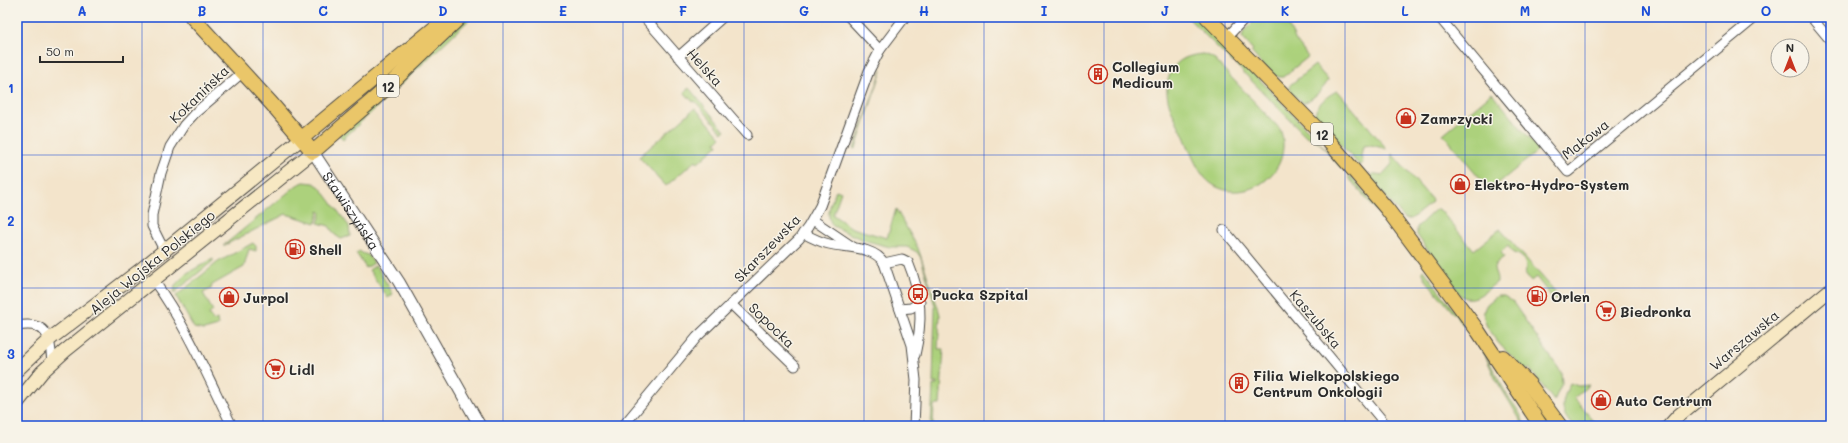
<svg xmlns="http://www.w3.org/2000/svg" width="1848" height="443" font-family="Mali,sans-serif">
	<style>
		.grass { fill: #acd17b; stroke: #6c7e53 }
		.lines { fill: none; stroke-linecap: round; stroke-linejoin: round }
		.minor-casing { stroke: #494743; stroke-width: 11 }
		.tertiary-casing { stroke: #494743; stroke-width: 13 }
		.secondary-casing { stroke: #494743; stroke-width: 15 }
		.primary-casing { stroke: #494743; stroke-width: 16 }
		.minor { stroke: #fff; stroke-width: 9 }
		.tertiary { stroke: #fff; stroke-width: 11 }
		.secondary { stroke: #f7e8c3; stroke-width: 13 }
		.primary { stroke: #eac669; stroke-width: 14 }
		.grid { fill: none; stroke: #1d4ed8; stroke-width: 1; stroke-opacity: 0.55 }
		.labels { text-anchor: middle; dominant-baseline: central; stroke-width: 3; stroke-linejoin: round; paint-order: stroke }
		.shield { fill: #f7f3e8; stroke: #686764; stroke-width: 1 }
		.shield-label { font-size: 13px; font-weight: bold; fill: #2b2b2b }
		.poi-label { font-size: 14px; font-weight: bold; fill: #2b2b2b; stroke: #f7f3e8; text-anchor: start }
		.street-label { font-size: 14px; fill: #2b2b2b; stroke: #f7f3e8 }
		.neatline { fill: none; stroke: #1d4ed8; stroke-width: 1.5 }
		.grid-label { font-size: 13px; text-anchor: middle; font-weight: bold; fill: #1d4ed8 }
	</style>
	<rect width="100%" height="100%" fill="#f7f3e8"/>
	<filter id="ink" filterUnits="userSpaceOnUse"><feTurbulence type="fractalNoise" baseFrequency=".025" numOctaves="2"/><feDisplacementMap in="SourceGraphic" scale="8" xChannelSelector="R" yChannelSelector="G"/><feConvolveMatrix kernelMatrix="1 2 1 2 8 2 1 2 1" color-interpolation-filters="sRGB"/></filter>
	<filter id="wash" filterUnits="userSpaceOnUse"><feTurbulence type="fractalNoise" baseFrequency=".012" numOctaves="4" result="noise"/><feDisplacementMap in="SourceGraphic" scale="16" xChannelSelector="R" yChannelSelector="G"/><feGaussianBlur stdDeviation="0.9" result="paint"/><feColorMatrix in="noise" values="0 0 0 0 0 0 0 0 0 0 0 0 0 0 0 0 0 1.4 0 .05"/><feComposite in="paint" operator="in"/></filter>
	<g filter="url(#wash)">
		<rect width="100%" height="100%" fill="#f3e4cb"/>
		<!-- grass -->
		<g class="grass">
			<path d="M465,17H472L343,139L339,135Z"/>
			<path d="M1187,17H1198L1235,54L1233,56L1236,59L1233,63Z"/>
			<path d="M1258,17H1284L1296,41L1308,57L1283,77C1271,79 1259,60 1251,52L1253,50L1242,37L1244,31Z"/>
			<path d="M1203,54L1212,57L1280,129C1286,144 1283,162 1272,174C1255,194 1223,198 1205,178C1195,166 1189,148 1183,134C1173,114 1160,94 1171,72C1177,59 1189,55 1203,54Z"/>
			<path d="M1242,61L1342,166L1341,168L1319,142L1306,136L1236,65Z"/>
			<path d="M1315,65L1328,80C1325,88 1311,101 1303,103L1291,93L1290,85Z"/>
			<path d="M882,70L857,145L856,149H854Z"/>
			<path d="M689,88L725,131L723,133L695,101L693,102L684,92Z"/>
			<path d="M1338,91L1387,149L1371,145L1363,146L1361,156L1363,163L1360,166L1315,116C1314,107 1329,93 1338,91Z"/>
			<path d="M1492,93L1539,150L1490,190L1443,134Z"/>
			<path d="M695,108L721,137L716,142L718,145L698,163L696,160L666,186L639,157Z"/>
			<path d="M1392,154L1432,200L1431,203L1411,219H1405L1402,216L1369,177C1373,173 1377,174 1382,175L1392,164Z"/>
			<path d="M1351,176L1418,260L1348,177Z"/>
			<path d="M304,182L314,183L320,187L349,226L350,236L341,239L335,235L329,226L318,223L321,213L319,211L316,223L286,214L223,246L297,185Z"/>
			<path d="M836,190L841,192L833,215L852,228L887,238L896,209L918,248L938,308L940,315L938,349H944L940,405H934L933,426H931L933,385H937V383H933L935,306L921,258L917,252L907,247H890L863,240L833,226C824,214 832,202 836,190Z"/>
			<path d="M1436,209H1439L1474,250L1500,229L1560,297L1554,300L1536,277L1531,281L1525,273C1528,263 1524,255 1513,253L1508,246L1501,252L1504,257C1487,269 1497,268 1497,282C1486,290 1474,305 1460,295L1417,235V227Z"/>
			<path d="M253,243L256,246V251L249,249L244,267L212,285L211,289L203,293L213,311L209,314L213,321L217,319L218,326L204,330L194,328L176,296L218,262Z"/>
			<path d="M360,251L362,253L368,255L374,263L366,268L356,253Z"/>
			<path d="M213,259V261L174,293L175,285L187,273Z"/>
			<path d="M376,265L393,294L388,298L369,270Z"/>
			<path d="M1424,270L1476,340L1426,280L1422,271Z"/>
			<path d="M1497,296H1504L1512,301L1561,372L1562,383L1554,401L1529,368L1526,370C1513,357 1472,325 1487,304C1490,301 1494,299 1497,296Z"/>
			<path d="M1481,346C1490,362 1497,378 1506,393C1512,403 1523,414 1524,426L1495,378Z"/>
			<path d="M1570,383L1578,386L1589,385L1574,398L1598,426H1573C1558,411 1562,400 1570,383Z"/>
		</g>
	</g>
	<g filter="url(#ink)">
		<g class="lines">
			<!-- minor casing -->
			<g class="minor-casing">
				<g id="minor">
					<path d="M644,17L747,135"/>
					<path d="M849,17L880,50"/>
					<path d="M1439,17L1568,172L1756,17"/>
					<path d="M1811,17L1831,41"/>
					<path d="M1227,37L1246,17"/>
					<path d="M678,57L723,17"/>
					<path d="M813,220L853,247"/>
					<path d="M1224,230L1387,426"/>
					<path d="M803,233C812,238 820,242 829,244C846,248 874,246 884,263L912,345L916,380L914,426"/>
					<path d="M164,250L152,226V215L161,173L170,147L184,125L195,113L243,72"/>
					<path d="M884,263L902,259L908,262C922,296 923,320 915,355"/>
					<path d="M154,281C186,325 208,377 232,426"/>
					<path d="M731,304L795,366"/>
					<path d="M900,309L911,308L920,302"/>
					<path d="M17,326C49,320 50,338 52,363"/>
					<path d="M623,426L697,337L799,239L808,227L820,206L869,71L880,50L905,17"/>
				</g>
			</g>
			<!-- tertiary casing -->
			<g class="tertiary-casing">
				<g id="tertiary">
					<path id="s1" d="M313,152L399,282L480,426"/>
				</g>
			</g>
			<!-- secondary casing -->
			<g class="secondary-casing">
				<g id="secondary">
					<path d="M17,370L50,339L139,271L302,138"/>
					<path d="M17,403L42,372L65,351L313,152"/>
					<path d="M1669,426L1678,416L1831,289"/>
				</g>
			</g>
			<!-- primary casing -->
			<g class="primary-casing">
				<g id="primary">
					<path d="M192,17L271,103L313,152L383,91L460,17"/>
					<path d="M1207,17L1325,137L1387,209L1478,331L1541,426"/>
					<path d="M302,138L448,17"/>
					<path d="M1503,357L1529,384L1560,426"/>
				</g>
			</g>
			<!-- minor -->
			<use href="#minor" class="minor"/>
			<!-- tertiary -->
			<use href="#tertiary" class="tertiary"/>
			<!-- secondary -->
			<use href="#secondary" class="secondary"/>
			<!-- primary -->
			<use href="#primary" class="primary"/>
		</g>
	</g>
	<!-- grid -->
	<path class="grid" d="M142,17V426M263,17V426M383,17V426M503,17V426M623,17V426M744,17V426M864,17V426M984,17V426M1104,17V426M1225,17V426M1345,17V426M1465,17V426M1585,17V426M1706,17V426M17,155H1831M17,288H1831"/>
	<!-- icons -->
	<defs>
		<g id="building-ring" transform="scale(1)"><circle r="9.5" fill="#f7f3e8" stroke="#c8321e" stroke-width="1.5"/><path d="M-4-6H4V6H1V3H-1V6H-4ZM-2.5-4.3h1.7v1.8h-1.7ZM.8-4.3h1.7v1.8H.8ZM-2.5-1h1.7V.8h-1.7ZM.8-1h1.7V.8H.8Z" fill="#c8321e"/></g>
		<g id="shop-ring" transform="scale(1)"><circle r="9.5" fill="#f7f3e8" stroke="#c8321e" stroke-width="1.5"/><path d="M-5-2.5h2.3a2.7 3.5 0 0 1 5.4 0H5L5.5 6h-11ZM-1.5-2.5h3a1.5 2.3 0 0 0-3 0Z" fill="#c8321e"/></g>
		<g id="fuel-ring" transform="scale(1)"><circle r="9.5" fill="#f7f3e8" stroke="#c8321e" stroke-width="1.5"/><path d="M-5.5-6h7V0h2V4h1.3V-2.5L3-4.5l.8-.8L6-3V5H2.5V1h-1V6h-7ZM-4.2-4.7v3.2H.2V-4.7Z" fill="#c8321e"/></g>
		<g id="bus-ring" transform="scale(1)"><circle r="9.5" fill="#f7f3e8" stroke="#c8321e" stroke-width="1.5"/><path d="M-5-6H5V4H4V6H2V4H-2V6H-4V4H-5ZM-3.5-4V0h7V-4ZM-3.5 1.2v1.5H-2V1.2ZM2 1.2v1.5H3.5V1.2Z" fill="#c8321e"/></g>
		<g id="supermarket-ring" transform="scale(1)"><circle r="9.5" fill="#f7f3e8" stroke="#c8321e" stroke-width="1.5"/><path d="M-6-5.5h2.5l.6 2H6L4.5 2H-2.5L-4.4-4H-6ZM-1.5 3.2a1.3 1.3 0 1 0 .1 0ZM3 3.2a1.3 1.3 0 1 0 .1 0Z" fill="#c8321e"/></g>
	</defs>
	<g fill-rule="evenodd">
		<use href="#building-ring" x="1098" y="74"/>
		<use href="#shop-ring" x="1406" y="118"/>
		<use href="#shop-ring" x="1460" y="184"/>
		<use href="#fuel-ring" x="295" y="249"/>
		<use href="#bus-ring" x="918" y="294"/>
		<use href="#fuel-ring" x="1537" y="296"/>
		<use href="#shop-ring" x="229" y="297"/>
		<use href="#supermarket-ring" x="1606" y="311"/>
		<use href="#supermarket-ring" x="275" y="369"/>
		<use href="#building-ring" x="1239" y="383"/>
		<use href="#shop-ring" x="1601" y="400"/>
	</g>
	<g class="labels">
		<!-- shield labels -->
		<g class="shield">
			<rect x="377" y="75" width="22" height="22" rx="3"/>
			<rect x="1311" y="123" width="22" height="22" rx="3"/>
		</g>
		<g class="shield-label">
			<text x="388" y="86">12</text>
			<text x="1322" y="134">12</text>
		</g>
		<!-- poi labels -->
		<g class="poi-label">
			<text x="1112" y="66">Collegium<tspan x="1112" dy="16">Medicum</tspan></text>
			<text x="1420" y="118">Zamrzycki</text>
			<text x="1474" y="184">Elektro-Hydro-System</text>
			<text x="309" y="249">Shell</text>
			<text x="932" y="294">Pucka Szpital</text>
			<text x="1551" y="296">Orlen</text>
			<text x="243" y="297">Jurpol</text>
			<text x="1620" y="311">Biedronka</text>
			<text x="289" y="369">Lidl</text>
			<text x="1253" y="375">Filia Wielkopolskiego<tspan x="1253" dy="16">Centrum Onkologii</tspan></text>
			<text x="1615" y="400">Auto Centrum</text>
		</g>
		<!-- street labels -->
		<g class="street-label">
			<text transform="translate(705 67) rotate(48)">Helska</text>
			<text transform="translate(199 94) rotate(-44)">Kokanińska</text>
			<text transform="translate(1585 139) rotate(-38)">Makowa</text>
			<text stroke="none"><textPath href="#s1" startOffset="70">Stawiszyńska</textPath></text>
			<text transform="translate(767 248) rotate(-46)">Skarszewska</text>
			<text transform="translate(152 262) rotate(-39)">Aleja Wojska Polskiego</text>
			<text transform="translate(1316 319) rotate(50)">Kaszubska</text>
			<text transform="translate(772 325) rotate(44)">Sopocka</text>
			<text transform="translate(1744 340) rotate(-40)">Warszawska</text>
		</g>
	</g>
	<!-- margin -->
	<rect width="1848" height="443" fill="none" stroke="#f7f3e8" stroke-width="44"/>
	<!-- north arrow -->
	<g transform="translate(1790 58)"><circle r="19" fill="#f7f3e8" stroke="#a5a39c"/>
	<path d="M0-3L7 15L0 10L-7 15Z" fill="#c8321e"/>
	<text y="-6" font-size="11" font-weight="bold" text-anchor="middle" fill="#2b2b2b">N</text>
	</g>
	<!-- scale -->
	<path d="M40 56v6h83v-6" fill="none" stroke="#2b2b2b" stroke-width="2"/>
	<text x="46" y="56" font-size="12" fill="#2b2b2b" stroke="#f7f3e8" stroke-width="3" paint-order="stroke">50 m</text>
	<rect x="22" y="22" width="1804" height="399" class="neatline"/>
	<g class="grid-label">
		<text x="82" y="16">A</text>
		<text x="202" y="16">B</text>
		<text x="323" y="16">C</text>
		<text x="443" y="16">D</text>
		<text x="563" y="16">E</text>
		<text x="683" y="16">F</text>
		<text x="804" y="16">G</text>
		<text x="924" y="16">H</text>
		<text x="1044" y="16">I</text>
		<text x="1165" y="16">J</text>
		<text x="1285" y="16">K</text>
		<text x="1405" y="16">L</text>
		<text x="1525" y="16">M</text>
		<text x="1646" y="16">N</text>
		<text x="1766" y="16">O</text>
		<text x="11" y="93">1</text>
		<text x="11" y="226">2</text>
		<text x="11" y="359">3</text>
	</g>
</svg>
